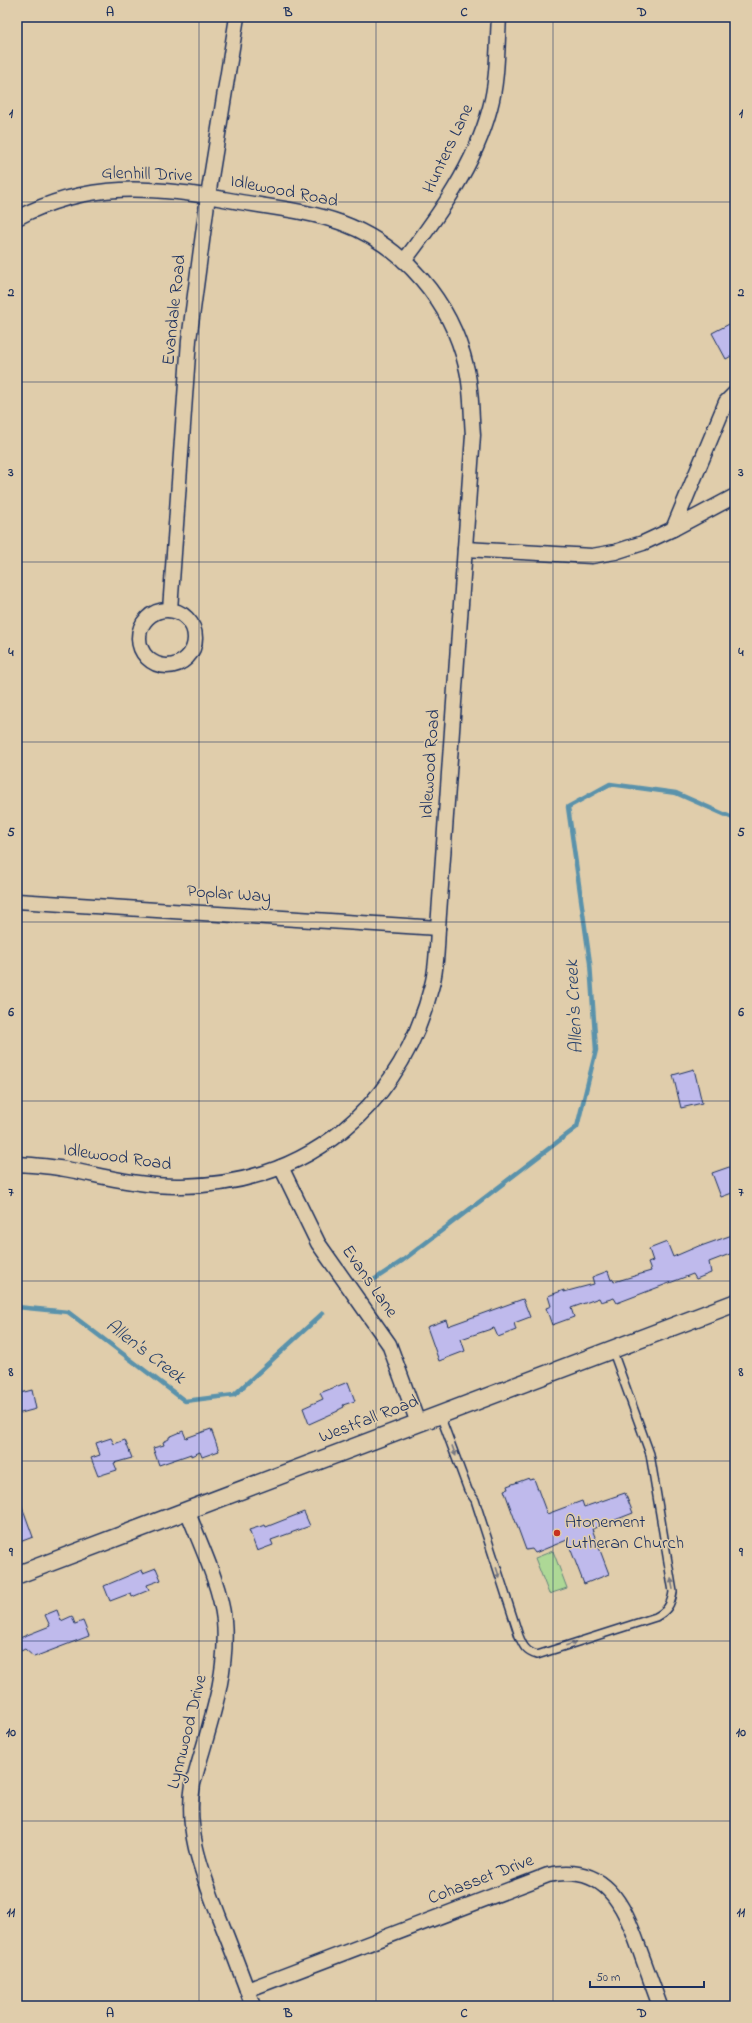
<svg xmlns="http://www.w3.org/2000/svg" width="752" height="2023" font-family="'Indie Flower',sans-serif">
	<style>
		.green { fill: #add896; stroke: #64847a }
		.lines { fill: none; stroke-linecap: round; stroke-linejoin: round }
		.stream { stroke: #5a92ab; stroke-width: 4.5 }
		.building { fill: #bfbaec; stroke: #1b2f5e }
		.service-casing { stroke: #1b2f5e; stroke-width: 10 }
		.minor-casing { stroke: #1b2f5e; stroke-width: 17 }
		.tertiary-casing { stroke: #1b2f5e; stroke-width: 20 }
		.service { stroke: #e0cdab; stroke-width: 7 }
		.minor { stroke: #e0cdab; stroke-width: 14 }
		.tertiary { stroke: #e0cdab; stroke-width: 17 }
		.oneway { fill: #747681 }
		.grid { fill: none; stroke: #1b2f5e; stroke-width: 1; stroke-opacity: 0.55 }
		.poi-dot { fill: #c8321e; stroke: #e0cdab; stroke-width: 1.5 }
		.labels { text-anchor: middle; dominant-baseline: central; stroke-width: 3; stroke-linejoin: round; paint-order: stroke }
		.street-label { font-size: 18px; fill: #1b2f5e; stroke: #e0cdab }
		.poi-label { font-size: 18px; fill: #1b2f5e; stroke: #e0cdab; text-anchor: start }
		.water-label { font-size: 19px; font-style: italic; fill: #26406b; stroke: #e0cdab }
		.neatline { fill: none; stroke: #1b2f5e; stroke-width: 1.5 }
		.grid-label { font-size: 13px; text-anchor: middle; font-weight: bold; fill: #1b2f5e }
	</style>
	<rect width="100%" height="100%" fill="#e0cdab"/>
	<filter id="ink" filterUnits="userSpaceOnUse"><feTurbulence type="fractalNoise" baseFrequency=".025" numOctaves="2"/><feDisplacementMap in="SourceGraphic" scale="8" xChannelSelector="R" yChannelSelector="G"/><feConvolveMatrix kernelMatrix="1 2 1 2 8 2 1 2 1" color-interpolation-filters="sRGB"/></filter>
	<g filter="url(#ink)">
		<!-- green -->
		<path class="green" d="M553,1551L567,1588L549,1594L535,1558Z"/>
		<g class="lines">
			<!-- stream -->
			<g class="stream">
				<path d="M372,1281L402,1261L577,1127L596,1050L590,963L568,807L610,784L676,793L735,819"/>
				<path d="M17,1307L68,1312L185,1401L234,1395L323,1313"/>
			</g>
		</g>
		<!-- building -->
		<g class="building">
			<path d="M735,321V354L726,359L712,333Z"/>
			<path d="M694,1069L702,1103L681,1108L673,1075Z"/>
			<path d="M732,1166L735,1175V1192L721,1197L712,1173Z"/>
			<path d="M735,1234V1252L709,1262L711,1273L696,1279L693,1274L617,1303L614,1298L601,1302L599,1298L571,1308L574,1317L552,1325L546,1308L551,1306L548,1296L564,1290V1292L594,1284L592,1277L608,1271L611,1280L613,1279L614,1282L651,1271L648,1263L653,1261L649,1249L667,1242L673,1257L701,1245V1246Z"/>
			<path d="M523,1299L530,1317L514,1323L516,1330L498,1337L494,1328L461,1339L465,1351L439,1361L427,1327L446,1320L448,1326Z"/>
			<path d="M348,1382L355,1401L343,1405L344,1407L338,1410V1411L309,1424L303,1408L323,1399L320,1393Z"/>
			<path d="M32,1390L36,1409L17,1414V1394Z"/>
			<path d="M211,1429L219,1451L202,1457L200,1452L191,1456V1454L159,1465L153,1448L164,1445L163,1442L169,1439V1437L183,1431L186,1438Z"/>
			<path d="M111,1438L114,1444L125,1440L132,1458L114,1463L117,1470L98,1476L91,1458L100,1455L96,1443Z"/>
			<path d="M529,1478V1480L534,1479L547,1514L582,1501L584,1507L625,1493L633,1513L592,1529L609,1574L584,1584L567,1540L535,1553L532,1549L526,1550L504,1490L508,1489L507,1486Z"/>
			<path d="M17,1498H19L33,1537L17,1543Z"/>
			<path d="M304,1512L310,1526L271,1540L273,1545L257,1551L249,1530L265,1525L266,1527Z"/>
			<path d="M156,1568L161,1580L147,1585L149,1590L132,1597L131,1593L110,1601L104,1586L142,1570L143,1573Z"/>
			<path d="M57,1610L61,1621L72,1616L75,1624L83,1621L89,1636L34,1657L25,1649L21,1651L17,1639L50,1626L45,1615Z"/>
		</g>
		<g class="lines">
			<!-- service casing -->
			<g class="service-casing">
				<path id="service" d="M440,1415L468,1490L475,1500L519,1636C523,1646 526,1652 537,1655L656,1617C667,1611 671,1605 673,1592L650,1454L612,1349"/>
			</g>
			<!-- minor casing -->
			<g class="minor-casing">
				<g id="minor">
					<path d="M17,218C87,181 153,186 229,200C266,207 306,210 342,223C404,246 451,302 466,366C472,388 471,412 473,435L438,928C437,946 437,967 432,985C401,1106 309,1184 182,1186C142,1187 104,1176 65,1169C49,1166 33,1165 17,1164"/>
					<path d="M404,261C439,215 475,165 490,108C498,79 497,47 499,17"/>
					<path d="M735,393L726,402L673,529L735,496"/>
					<path d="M465,549L592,556L615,552L643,543L673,529"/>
					<path d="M170,610L189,340L208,196L237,17"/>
					<circle cx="167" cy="638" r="28"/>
					<path d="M17,901L438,928"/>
					<path d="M281,1167L318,1243L389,1344L418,1423"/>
					<path d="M187,1510C200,1544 220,1584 224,1620C229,1677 207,1731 193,1784C185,1832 203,1874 219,1917C231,1947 242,1976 253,2006"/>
					<path d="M247,1990L548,1875C605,1863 623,1903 639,1948C646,1967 653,1987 660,2006"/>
				</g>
			</g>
			<!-- tertiary casing -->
			<g class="tertiary-casing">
				<path id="tertiary" d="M17,1575L735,1303"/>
			</g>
			<!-- service -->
			<use href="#service" class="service"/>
			<!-- minor -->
			<use href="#minor" class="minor"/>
			<!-- tertiary -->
			<use href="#tertiary" class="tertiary"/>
		</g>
		<!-- one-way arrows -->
		<defs><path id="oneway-solid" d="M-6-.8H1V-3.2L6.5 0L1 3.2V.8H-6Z"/></defs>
		<g class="oneway">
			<use href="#oneway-solid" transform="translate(454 1451) rotate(70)"/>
			<use href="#oneway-solid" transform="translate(498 1573) rotate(72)"/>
			<use href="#oneway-solid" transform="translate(672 1584) rotate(-100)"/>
			<use href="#oneway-solid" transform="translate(571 1644) rotate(-18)"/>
		</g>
	</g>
	<!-- grid -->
	<path class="grid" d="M199,17V2006M376,17V2006M553,17V2006M17,202H735M17,382H735M17,562H735M17,742H735M17,922H735M17,1101H735M17,1281H735M17,1461H735M17,1641H735M17,1821H735"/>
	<!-- markers -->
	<circle class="poi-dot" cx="557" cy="1533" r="4"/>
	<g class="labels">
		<!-- street labels -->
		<g class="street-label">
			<text transform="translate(449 149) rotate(-65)">Hunters Lane</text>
			<text transform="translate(147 175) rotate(2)">Glenhill Drive</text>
			<text transform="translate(284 192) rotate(11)">Idlewood Road</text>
			<text transform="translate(175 310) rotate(-84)">Evandale Road</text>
			<text transform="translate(431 764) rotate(-86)">Idlewood Road</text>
			<text transform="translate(229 895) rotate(4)">Poplar Way</text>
			<text transform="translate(117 1158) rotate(8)">Idlewood Road</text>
			<text transform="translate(369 1282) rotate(55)">Evans Lane</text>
			<text transform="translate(369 1420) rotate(-21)">Westfall Road</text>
			<text transform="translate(188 1732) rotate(-76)">Lynnwood Drive</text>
			<text transform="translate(481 1880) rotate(-21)">Cohasset Drive</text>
		</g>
		<!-- poi labels -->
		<g class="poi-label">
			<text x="565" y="1523">Atonement<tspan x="565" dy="21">Lutheran Church</tspan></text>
		</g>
		<!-- water labels -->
		<g class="water-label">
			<text transform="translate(575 1007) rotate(-93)">Allen's Creek</text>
			<text transform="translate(145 1352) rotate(37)">Allen's Creek</text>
		</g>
	</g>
	<!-- margin -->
	<rect width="752" height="2023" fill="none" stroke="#e0cdab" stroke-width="44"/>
	<!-- scale -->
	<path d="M590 1981v6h114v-6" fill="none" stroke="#1b2f5e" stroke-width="2"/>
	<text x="596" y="1981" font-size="12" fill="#1b2f5e" stroke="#e0cdab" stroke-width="3" paint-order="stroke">50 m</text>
	<rect x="22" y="22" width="708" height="1979" class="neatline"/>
	<g class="grid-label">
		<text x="110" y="16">A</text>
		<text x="288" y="16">B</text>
		<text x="464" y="16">C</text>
		<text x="642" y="16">D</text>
		<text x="11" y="117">1</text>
		<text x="741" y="117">1</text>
		<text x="11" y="296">2</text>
		<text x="741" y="296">2</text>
		<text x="11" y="476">3</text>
		<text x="741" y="476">3</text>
		<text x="11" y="656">4</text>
		<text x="741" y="656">4</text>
		<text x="11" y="836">5</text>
		<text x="741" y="836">5</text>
		<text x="11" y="1016">6</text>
		<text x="741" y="1016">6</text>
		<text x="11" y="1196">7</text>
		<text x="741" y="1196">7</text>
		<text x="11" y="1376">8</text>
		<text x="741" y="1376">8</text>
		<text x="11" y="1556">9</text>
		<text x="741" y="1556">9</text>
		<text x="11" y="1736">10</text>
		<text x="741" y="1736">10</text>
		<text x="11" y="1916">11</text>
		<text x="741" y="1916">11</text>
		<text x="110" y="2017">A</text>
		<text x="288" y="2017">B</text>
		<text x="464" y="2017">C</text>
		<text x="642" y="2017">D</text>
	</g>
</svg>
